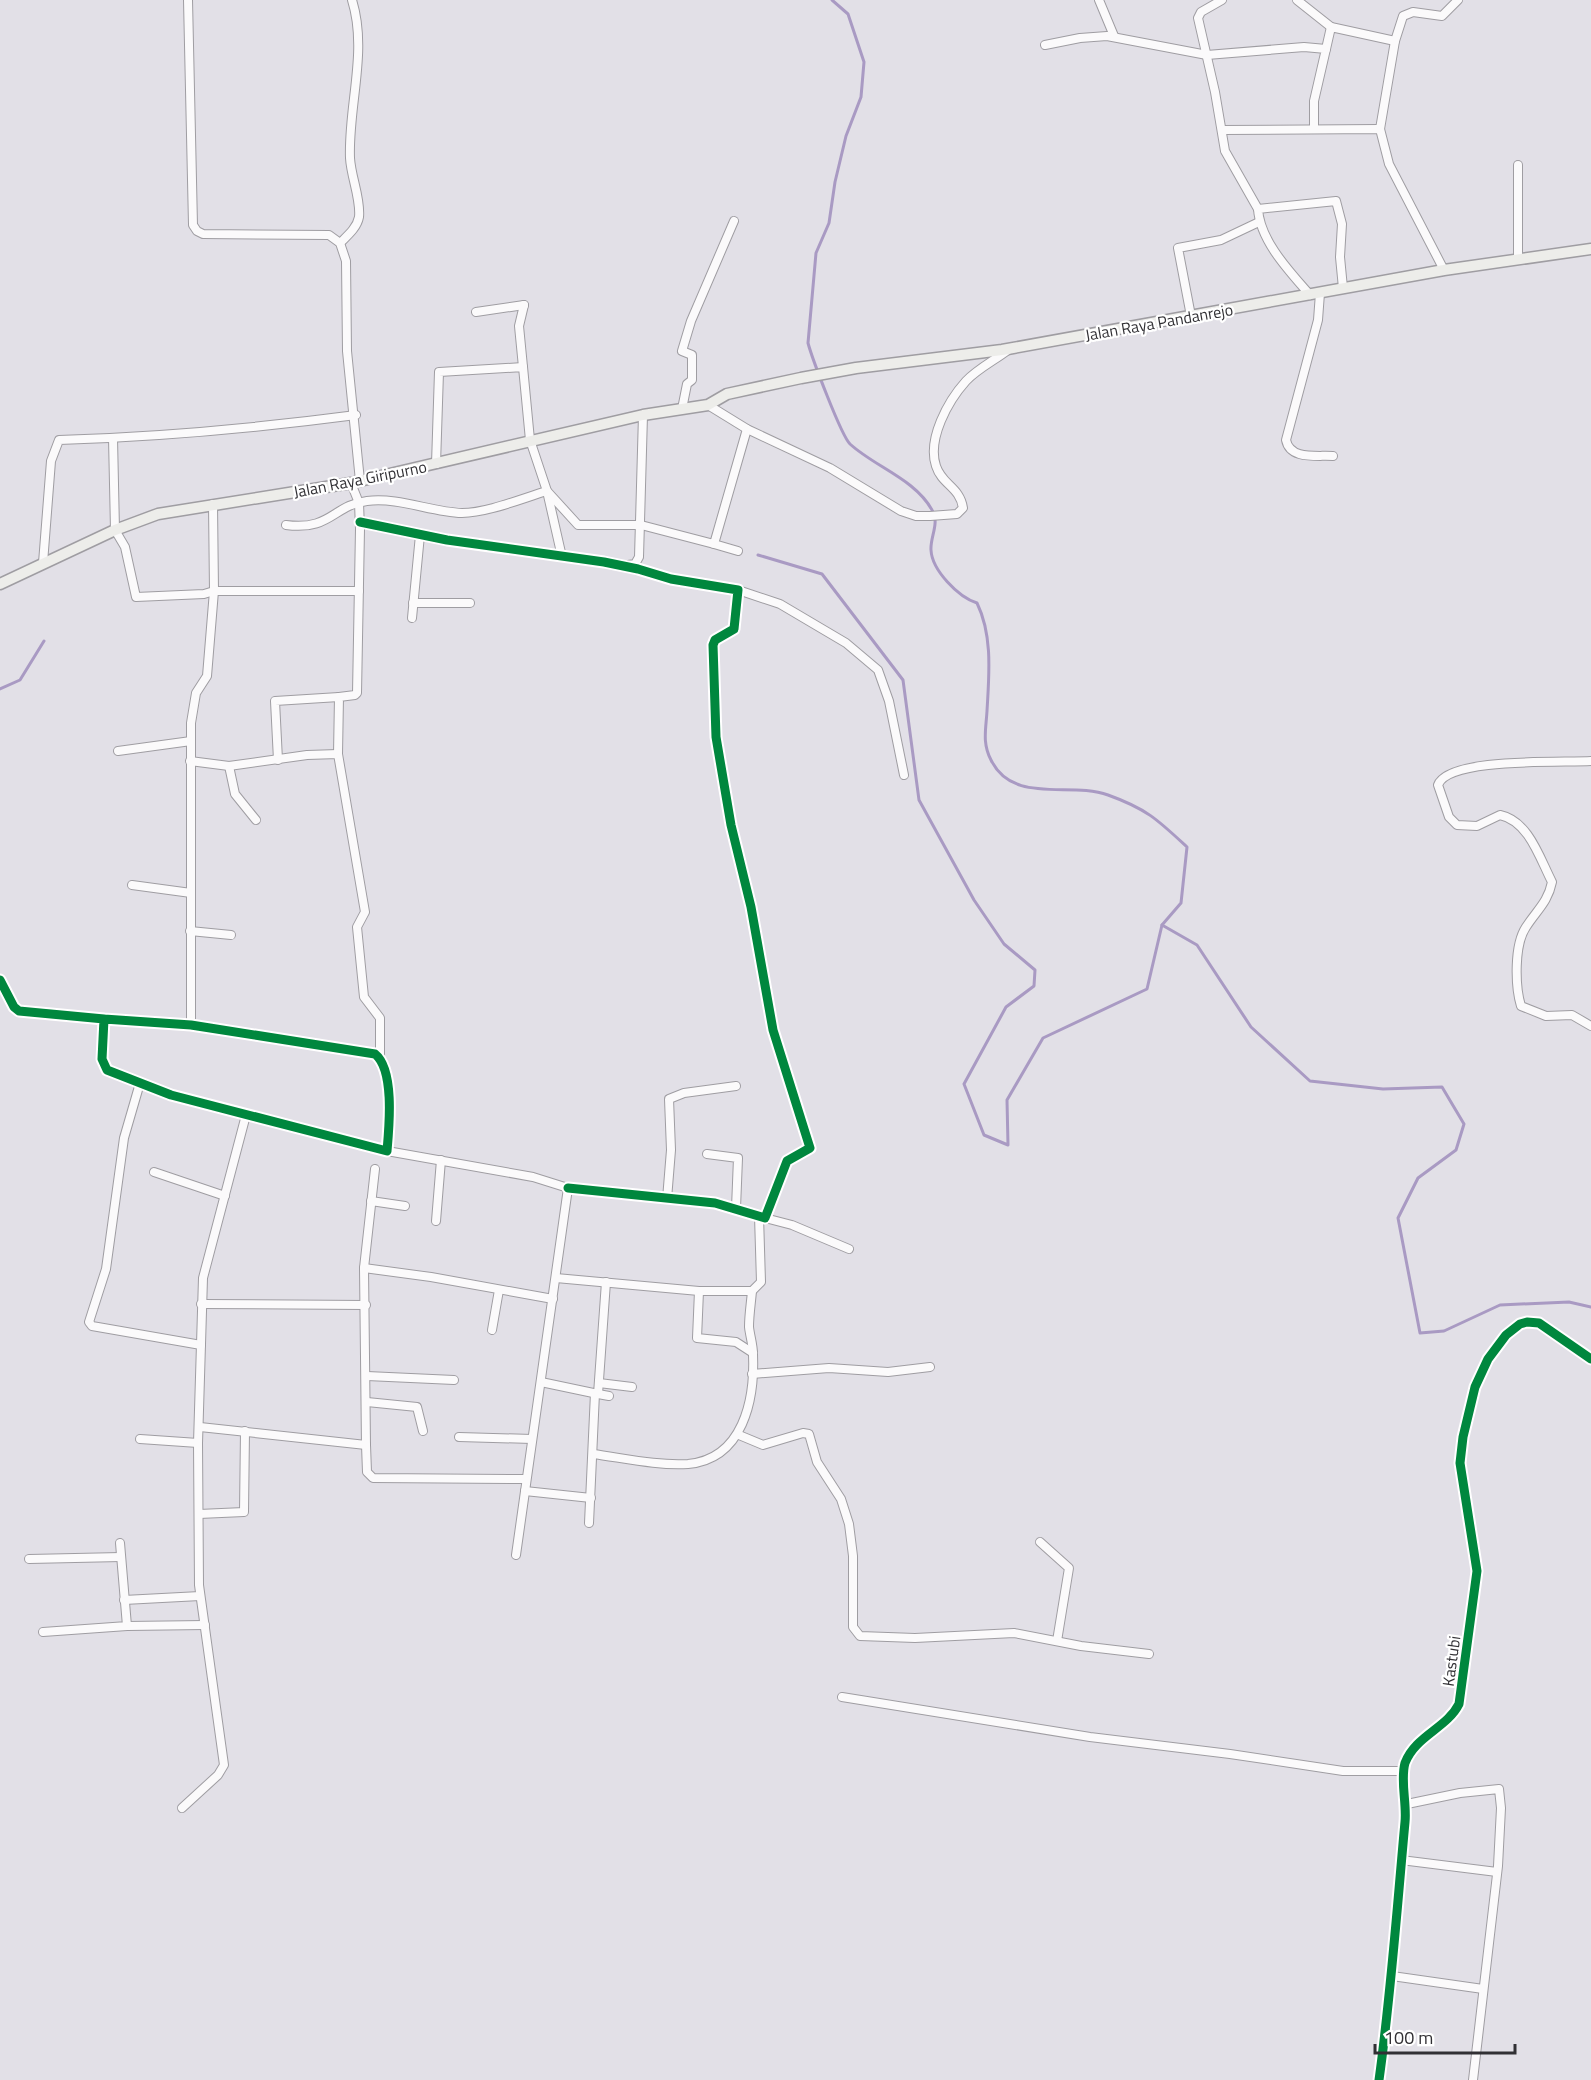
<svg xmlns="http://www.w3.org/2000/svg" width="1591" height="2080" font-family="'Titillium Web',sans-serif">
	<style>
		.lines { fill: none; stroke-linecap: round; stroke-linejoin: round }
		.stream { stroke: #a99ac3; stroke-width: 3 }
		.street-casing { stroke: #9f9da2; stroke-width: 10 }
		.secondary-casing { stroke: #9f9da2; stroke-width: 13 }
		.street { stroke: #fbfafb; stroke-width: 8 }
		.secondary { stroke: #ededea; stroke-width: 10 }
		.cycleway-casing { stroke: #fff; stroke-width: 13 }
		.cycleway { stroke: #00873e; stroke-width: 9 }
		.labels { text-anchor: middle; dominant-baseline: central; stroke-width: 4.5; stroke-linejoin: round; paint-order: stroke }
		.street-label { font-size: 16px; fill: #313034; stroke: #fff }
	</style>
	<rect width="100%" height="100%" fill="#e2e0e7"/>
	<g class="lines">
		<!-- stream -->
		<g class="stream">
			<path d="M832,0L848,14L864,62L861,97L846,136L835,182L829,223L816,253L808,343C812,358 841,435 850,444C875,467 915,479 932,510C940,523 930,537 931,550C932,570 958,597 977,603C993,636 989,675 987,711C986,729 982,743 991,760C1013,805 1070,781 1108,795C1147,809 1158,820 1187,847L1181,903L1162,925"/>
			<path d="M758,555L822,574L903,680L919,800L974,900L1004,944L1035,970L1034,986L1006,1007L964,1084L984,1135L1008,1145L1007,1100L1043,1038L1147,989L1162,925L1197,945L1251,1027L1310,1081L1383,1089L1442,1087L1464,1124L1456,1150L1418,1178L1398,1218L1420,1333L1444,1331L1500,1305L1569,1302L1591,1307"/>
			<path d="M0,689L20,680L44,641"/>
		</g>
		<!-- street casing -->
		<g class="street-casing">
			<g id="street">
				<path d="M188,0L193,225L197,231L203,234L329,235L340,243L346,261L347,351L360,481"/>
				<path d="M1099,0L1114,36"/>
				<path d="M1222,0L1201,12L1198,18L1215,92L1225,151L1258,209"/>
				<path d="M1297,0L1331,27"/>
				<path d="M1045,45L1080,38L1107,36L1207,55L1304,47L1326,49L1314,101V129"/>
				<path d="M1326,49L1331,27L1395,41"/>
				<path d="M1380,129L1395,41L1403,16L1413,12L1442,16L1458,0"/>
				<path d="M1222,130L1380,129L1389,164L1444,270"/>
				<path d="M340,243C347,236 357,228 359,217C361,199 351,177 350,158C348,106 368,51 352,0"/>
				<path d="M1518,260V165"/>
				<path d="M1320,293L1318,320L1286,440C1290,460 1316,455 1333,456"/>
				<path d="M1310,295C1290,272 1260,241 1258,209L1336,201L1342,224L1340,257L1343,288"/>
				<path d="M476,312L524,305"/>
				<path d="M1191,316L1178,248L1221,240L1259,222"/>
				<path d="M523,367L519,326L524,305"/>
				<path d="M708,405L747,429L830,468L901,511L916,516H930L957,514L963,508C960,487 942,485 936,466C927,439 948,401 966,381C977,369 995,360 1008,350"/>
				<path d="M682,409L687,384L692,380V355L682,351L691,321L734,221"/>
				<path d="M113,438L115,530L125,547L136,597L204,594L214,591H359"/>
				<path d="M436,464L439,372L523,367L530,440L547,491L562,557"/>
				<path d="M360,522L447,540L604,562L638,569L671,579L738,590L734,629L715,640L713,645L716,737L731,825L751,907L773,1030L810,1148L787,1161L765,1218L715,1203L568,1188"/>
				<path d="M286,525C331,531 333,505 367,501C399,497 431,512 462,513C487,513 523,498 547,491L578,525H641L714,544L747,429"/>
				<path d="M714,544L738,551"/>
				<path d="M43,563L51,461L59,440C158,437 257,428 356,415"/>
				<path d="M628,565L635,564L639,557L643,415"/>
				<path d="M738,590L780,604L846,643L878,670L889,701L904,775"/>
				<path d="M413,603H470"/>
				<path d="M412,618L420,535"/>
				<path d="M118,751L191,741"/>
				<path d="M338,754L339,697L355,695L357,693L360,529L359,503L351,483"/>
				<path d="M278,760L275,701L339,697"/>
				<path d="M190,761L229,766L307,755L338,754L365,912L357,927L364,997L380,1018V1059"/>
				<path d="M1591,761C1563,763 1448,757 1438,785L1449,817L1457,825L1477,826L1500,815C1529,821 1540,859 1552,882C1548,902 1537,910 1526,927C1514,945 1515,986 1521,1006L1546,1016L1572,1015L1591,1026"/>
				<path d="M229,766L235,794L256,820"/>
				<path d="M132,885L191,893"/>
				<path d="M190,931L231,935"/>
				<path d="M0,980L14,1007L19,1011L104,1019L102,1059L107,1070L171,1095L387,1151C389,1128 395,1070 375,1054L191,1025L104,1019"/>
				<path d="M191,1025V723L196,693L207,676L214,591L213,504"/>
				<path d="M140,1083L124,1138L106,1269L89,1322L92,1326L201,1345"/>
				<path d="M387,1151L533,1177L568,1188L516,1555"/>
				<path d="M707,1154L738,1158L736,1208"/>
				<path d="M154,1172L225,1196"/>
				<path d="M667,1199L671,1150L669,1099L684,1093L736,1086"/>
				<path d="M371,1201L405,1206"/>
				<path d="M765,1218L792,1225L849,1249"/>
				<path d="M436,1221L441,1160"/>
				<path d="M364,1268L431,1277L553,1299"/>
				<path d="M556,1278L699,1291H752L761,1282L759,1216"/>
				<path d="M699,1291L697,1338L736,1342L753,1353"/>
				<path d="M201,1304L366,1305"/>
				<path d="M492,1330L499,1290"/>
				<path d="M752,1374L829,1368L888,1372L930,1367"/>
				<path d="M367,1376L454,1380"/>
				<path d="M541,1382L598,1394L606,1282"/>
				<path d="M599,1383L632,1387"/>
				<path d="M598,1394L609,1396"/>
				<path d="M367,1402L417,1407L423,1431"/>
				<path d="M200,1427L366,1445L364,1268L375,1169"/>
				<path d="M739,1435L763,1445L803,1433L809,1434L817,1462L841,1499L849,1524L853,1556V1627L860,1636L915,1638L1014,1633L1081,1646L1149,1654"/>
				<path d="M459,1437L532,1439"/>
				<path d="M140,1439L198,1443"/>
				<path d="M366,1445L367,1472L373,1478L525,1479"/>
				<path d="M593,1454C623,1458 658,1466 688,1464C743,1459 755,1400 753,1354C753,1345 750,1336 749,1327C749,1315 751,1303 752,1291"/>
				<path d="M525,1491L591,1498"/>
				<path d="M199,1514L244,1512L245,1431"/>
				<path d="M589,1523L595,1393"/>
				<path d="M1040,1542L1069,1568L1057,1641"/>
				<path d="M29,1559L121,1557"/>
				<path d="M124,1600L200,1596"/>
				<path d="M127,1626L205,1625"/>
				<path d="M43,1632L127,1626L120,1543"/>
				<path d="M842,1697L1090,1737L1230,1754L1343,1771H1403"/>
				<path d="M1407,1804L1460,1793L1499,1789L1501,1808L1498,1866L1473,2080"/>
				<path d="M182,1808L218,1775L224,1765L199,1585L198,1443L203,1278L246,1115"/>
				<path d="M1401,1860L1497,1872"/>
				<path d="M1392,1976L1483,1989"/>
				<path d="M1379,2080C1391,1994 1397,1908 1405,1822C1407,1804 1400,1780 1405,1763C1415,1736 1447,1728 1459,1704L1477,1571L1460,1463L1463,1437L1475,1387L1488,1359L1506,1335L1520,1324L1527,1322L1539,1323L1591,1359"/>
			</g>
		</g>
		<!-- secondary casing -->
		<g class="secondary-casing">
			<path id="secondary" d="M0,584L115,530L158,514L351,483L643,415L708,405L727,394L801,378L856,368L1002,350L1444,270L1591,249"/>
		</g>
		<!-- street -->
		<use href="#street" class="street"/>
		<!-- secondary -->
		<use href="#secondary" class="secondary"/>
		<!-- cycleway casing -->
		<g class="cycleway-casing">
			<g id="cycleway">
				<path d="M360,522L447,540L604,562L638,569L671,579L738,590L734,629L715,640L713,645L716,737L731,825L751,907L773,1030L810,1148L787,1161L765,1218L715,1203L568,1188"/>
				<path d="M0,980L14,1007L19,1011L104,1019L102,1059L107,1070L171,1095L387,1151C389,1128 395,1070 375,1054L191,1025L104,1019"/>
				<path d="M1379,2080C1391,1994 1397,1908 1405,1822C1407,1804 1400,1780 1405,1763C1415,1736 1447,1728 1459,1704L1477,1571L1460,1463L1463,1437L1475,1387L1488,1359L1506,1335L1520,1324L1527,1322L1539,1323L1591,1359"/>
			</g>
		</g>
		<!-- cycleway -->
		<use href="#cycleway" class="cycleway"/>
	</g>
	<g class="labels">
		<!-- street labels -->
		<g class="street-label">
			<text transform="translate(1159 322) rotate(-10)">Jalan Raya Pandanrejo</text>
			<text transform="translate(360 479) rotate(-11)">Jalan Raya Giripurno</text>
			<text transform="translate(1451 1661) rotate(-82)">Kastubi</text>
		</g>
	</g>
	<!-- scale -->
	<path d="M1375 2044v9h140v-9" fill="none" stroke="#313034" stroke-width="3"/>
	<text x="1384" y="2044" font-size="18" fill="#313034" stroke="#ffffff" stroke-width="4.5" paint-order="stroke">100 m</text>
</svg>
